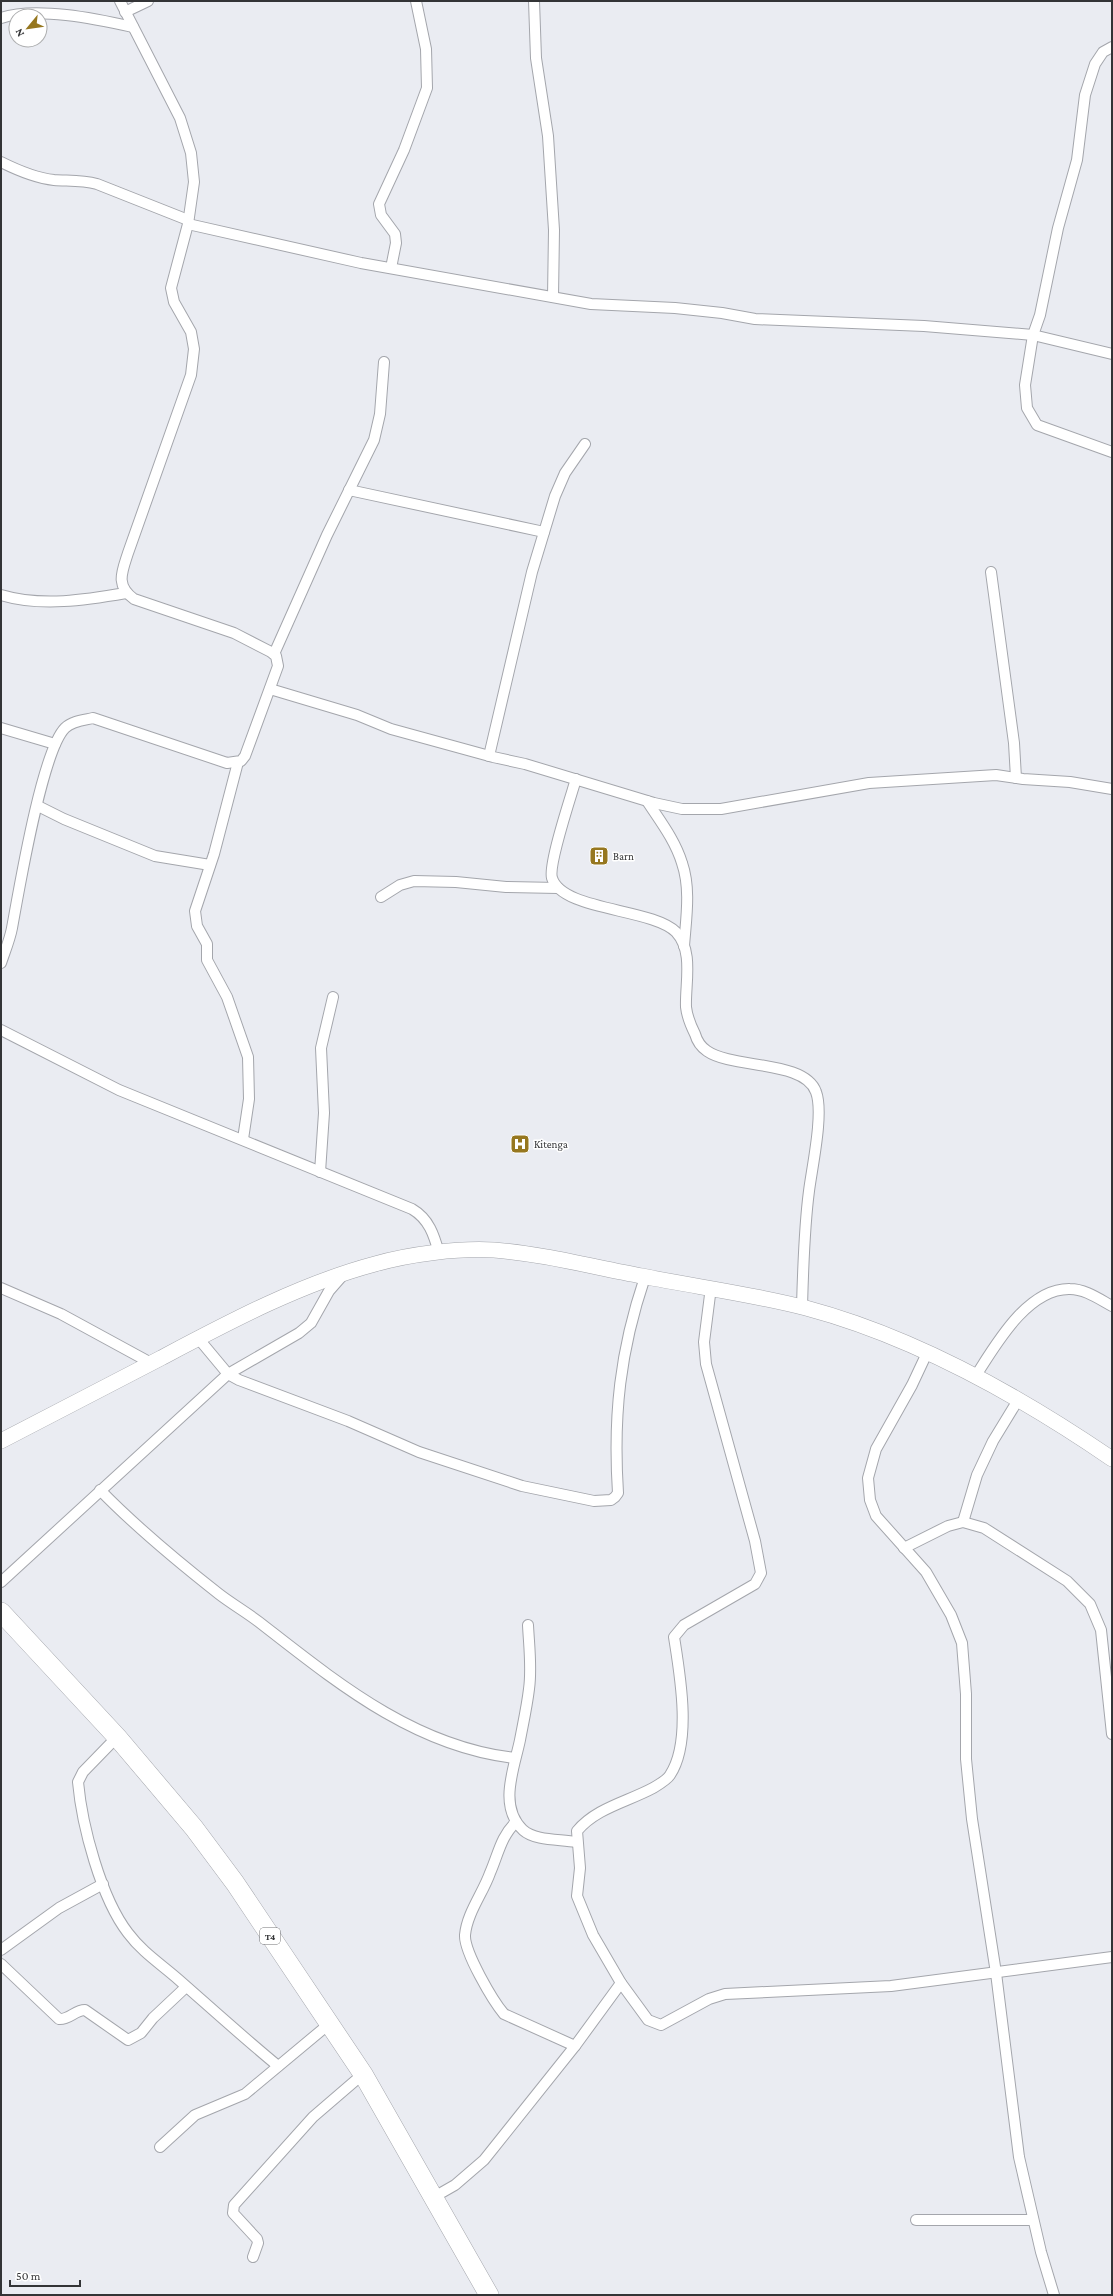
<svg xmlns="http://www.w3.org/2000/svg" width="1113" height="2296" font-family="'Crimson Pro',serif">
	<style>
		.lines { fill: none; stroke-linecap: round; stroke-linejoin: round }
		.street-casing { stroke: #a4a6ac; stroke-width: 12 }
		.secondary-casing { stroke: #a4a6ac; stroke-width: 16 }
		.highway-casing { stroke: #a4a6ac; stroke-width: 20 }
		.street { stroke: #fff; stroke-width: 10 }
		.secondary { stroke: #fff; stroke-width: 15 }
		.highway { stroke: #fff; stroke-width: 19 }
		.labels { text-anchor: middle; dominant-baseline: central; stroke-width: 3; stroke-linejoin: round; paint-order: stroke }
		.shield { fill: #fff; stroke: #707172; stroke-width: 1 }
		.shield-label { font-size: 10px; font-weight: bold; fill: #333436 }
		.poi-label { font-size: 11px; fill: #333436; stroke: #fff; text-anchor: start }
	</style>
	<rect width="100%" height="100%" fill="#eaecf2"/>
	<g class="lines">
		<!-- street casing -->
		<g class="street-casing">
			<g id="street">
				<path d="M534,1L536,58L548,136L554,230L553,297"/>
				<path d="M125,12L148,1"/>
				<path d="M1,18C35,6 97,19 133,27"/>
				<path d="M1112,47L1103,52L1095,64L1085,95L1077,160L1058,228L1040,315L1033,335L1025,385L1027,408L1037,425L1112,452"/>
				<path d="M1,162C17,170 35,178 54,180C69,181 82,180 97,184L188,220"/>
				<path d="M188,224L361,263L591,304L675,308L722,313L755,319L924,326L1033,335L1112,354"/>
				<path d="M391,268L396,243L395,234L381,215L379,204L404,150L427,88L426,49L416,1"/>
				<path d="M349,490L544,532"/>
				<path d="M991,572L1014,743L1016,778"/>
				<path d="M1,595C41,607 86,600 126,593"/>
				<path d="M274,654L327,535L374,440L380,414L384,362"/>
				<path d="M270,689L357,715L391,729L493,757L525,764L654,803L682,809H721L869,783L996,775L1023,779L1070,782L1112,789"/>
				<path d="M1,728L55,744"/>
				<path d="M489,756L532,572L555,496L565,473L585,444"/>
				<path d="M238,762L214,854L195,911L197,926L207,944V960L227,997L248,1057L249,1099L243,1139"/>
				<path d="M576,779C571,796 548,865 552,878C562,911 652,908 676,932C694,951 685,984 686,1007C687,1016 691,1026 695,1034C697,1041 701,1047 707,1051C733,1069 805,1060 816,1092C824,1113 812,1167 809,1191C804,1229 803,1269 802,1307"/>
				<path d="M647,801C660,821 675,840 682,863C691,889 686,919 684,946"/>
				<path d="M38,806L64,819L155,856L210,865"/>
				<path d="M381,897L400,885L414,881L456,882L506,887L558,888"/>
				<path d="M1,963C5,951 10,939 12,928C19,890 42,751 65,728C72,721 84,720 93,718L227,763L241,761L245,756L278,666L276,656L271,652L234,633L134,599C115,585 122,572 128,553L191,375L194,349L191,332L174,302L171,288L188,224L194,182L191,153L180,118L120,1"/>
				<path d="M1,1030L119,1090L412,1209C429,1219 434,1235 439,1253"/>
				<path d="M320,1172L324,1113L321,1048L333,997"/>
				<path d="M711,1287L704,1342L706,1364L755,1541L761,1573L755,1584L684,1625L674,1637C680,1675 692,1742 670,1775C667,1780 658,1785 653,1788C627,1802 596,1808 577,1831L580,1868L577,1896L593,1935L621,1983L648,2020L661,2025L709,1999L725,1994L891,1986L1112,1957"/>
				<path d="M1,1288L61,1314L151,1363"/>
				<path d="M198,1338L228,1374L239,1380L348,1421L419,1452L522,1486L594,1501L611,1500L615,1497L618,1493C613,1415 620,1351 645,1277"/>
				<path d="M927,1353L912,1385L876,1449L868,1478L870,1500L876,1516L926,1572L951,1615L962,1643L966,1694V1759L972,1819L996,1973L1019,2157L1041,2252L1054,2295"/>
				<path d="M975,1377C995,1346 1027,1288 1070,1289C1085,1289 1099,1299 1112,1306"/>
				<path d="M100,1490C137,1528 177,1561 219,1594C232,1604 246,1612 259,1622C335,1681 414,1747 515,1758"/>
				<path d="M963,1522L977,1475L993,1441L1018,1400"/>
				<path d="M904,1548L948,1526L963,1522L984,1528L1067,1581L1090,1604L1101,1630L1112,1734"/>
				<path d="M1,1582L228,1374L299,1333L311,1323L329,1291L343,1275"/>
				<path d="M528,1625C529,1646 532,1668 529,1689C527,1706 523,1724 520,1740C514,1769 498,1806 523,1830C535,1841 561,1839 576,1842"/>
				<path d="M117,1737L83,1772L78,1782C82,1826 101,1898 128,1933C143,1953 161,1964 179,1980C212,2009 244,2038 278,2066"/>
				<path d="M516,1822C501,1836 498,1855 490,1873C483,1893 467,1913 465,1935C464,1952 493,2001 504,2014L575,2046"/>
				<path d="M1,1950L59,1908L103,1884"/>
				<path d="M1,1964L59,2019C69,2020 75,2010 85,2010L128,2040L141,2033L153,2018L186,1987"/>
				<path d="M160,2147L195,2115L245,2094L329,2024"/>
				<path d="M434,2197L455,2185L484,2160L575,2046L621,1983"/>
				<path d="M916,2220H1033"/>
				<path d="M253,2257L258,2243L257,2239L233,2213L234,2205L313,2117L363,2074"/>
			</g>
		</g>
		<!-- secondary casing -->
		<g class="secondary-casing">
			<path id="secondary" d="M1,1441C54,1413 108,1386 161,1358C229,1322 300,1284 375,1264C410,1254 458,1248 494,1250C544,1254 593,1267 642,1276C697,1287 752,1294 806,1308C915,1337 1020,1396 1112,1459"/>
		</g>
		<!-- highway casing -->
		<g class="highway-casing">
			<path id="highway" d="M1,1612L117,1737L194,1828L235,1883L363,2074L489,2295"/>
		</g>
		<!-- street -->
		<use href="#street" class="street"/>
		<!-- secondary -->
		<use href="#secondary" class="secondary"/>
		<!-- highway -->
		<use href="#highway" class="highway"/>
	</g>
	<!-- icons -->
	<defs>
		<g id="building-square" transform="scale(1)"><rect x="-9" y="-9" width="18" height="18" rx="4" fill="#96771f" stroke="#fff"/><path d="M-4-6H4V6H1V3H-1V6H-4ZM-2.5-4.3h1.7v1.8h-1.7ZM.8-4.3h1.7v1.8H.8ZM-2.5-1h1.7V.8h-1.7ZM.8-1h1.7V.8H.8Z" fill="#fff"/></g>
		<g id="hospital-square" transform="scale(1)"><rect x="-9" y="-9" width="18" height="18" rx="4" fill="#96771f" stroke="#fff"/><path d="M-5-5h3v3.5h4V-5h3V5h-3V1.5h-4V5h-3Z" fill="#fff"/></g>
	</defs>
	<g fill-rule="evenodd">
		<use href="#building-square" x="599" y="856"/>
		<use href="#hospital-square" x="520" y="1144"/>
	</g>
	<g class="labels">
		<!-- shield labels -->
		<rect class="shield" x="260" y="1928" width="20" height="16" rx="3"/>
		<g class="shield-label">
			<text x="270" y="1936">T4</text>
		</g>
		<!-- poi labels -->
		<g class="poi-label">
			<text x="613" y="856">Barn</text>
			<text x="534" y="1144">Kitenga</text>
		</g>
	</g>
	<!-- border -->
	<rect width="1113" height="2296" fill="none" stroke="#333436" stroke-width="4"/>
	<!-- north arrow -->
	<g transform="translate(28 28) rotate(241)"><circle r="19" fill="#ffffff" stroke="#adaeaf"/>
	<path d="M0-3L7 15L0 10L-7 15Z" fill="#96771f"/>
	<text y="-6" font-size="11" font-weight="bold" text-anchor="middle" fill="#333436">N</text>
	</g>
	<!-- scale -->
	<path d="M10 2280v6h70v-6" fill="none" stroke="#333436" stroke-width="2"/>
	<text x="16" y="2280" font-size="12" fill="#333436" stroke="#ffffff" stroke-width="3" paint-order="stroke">50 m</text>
</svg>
